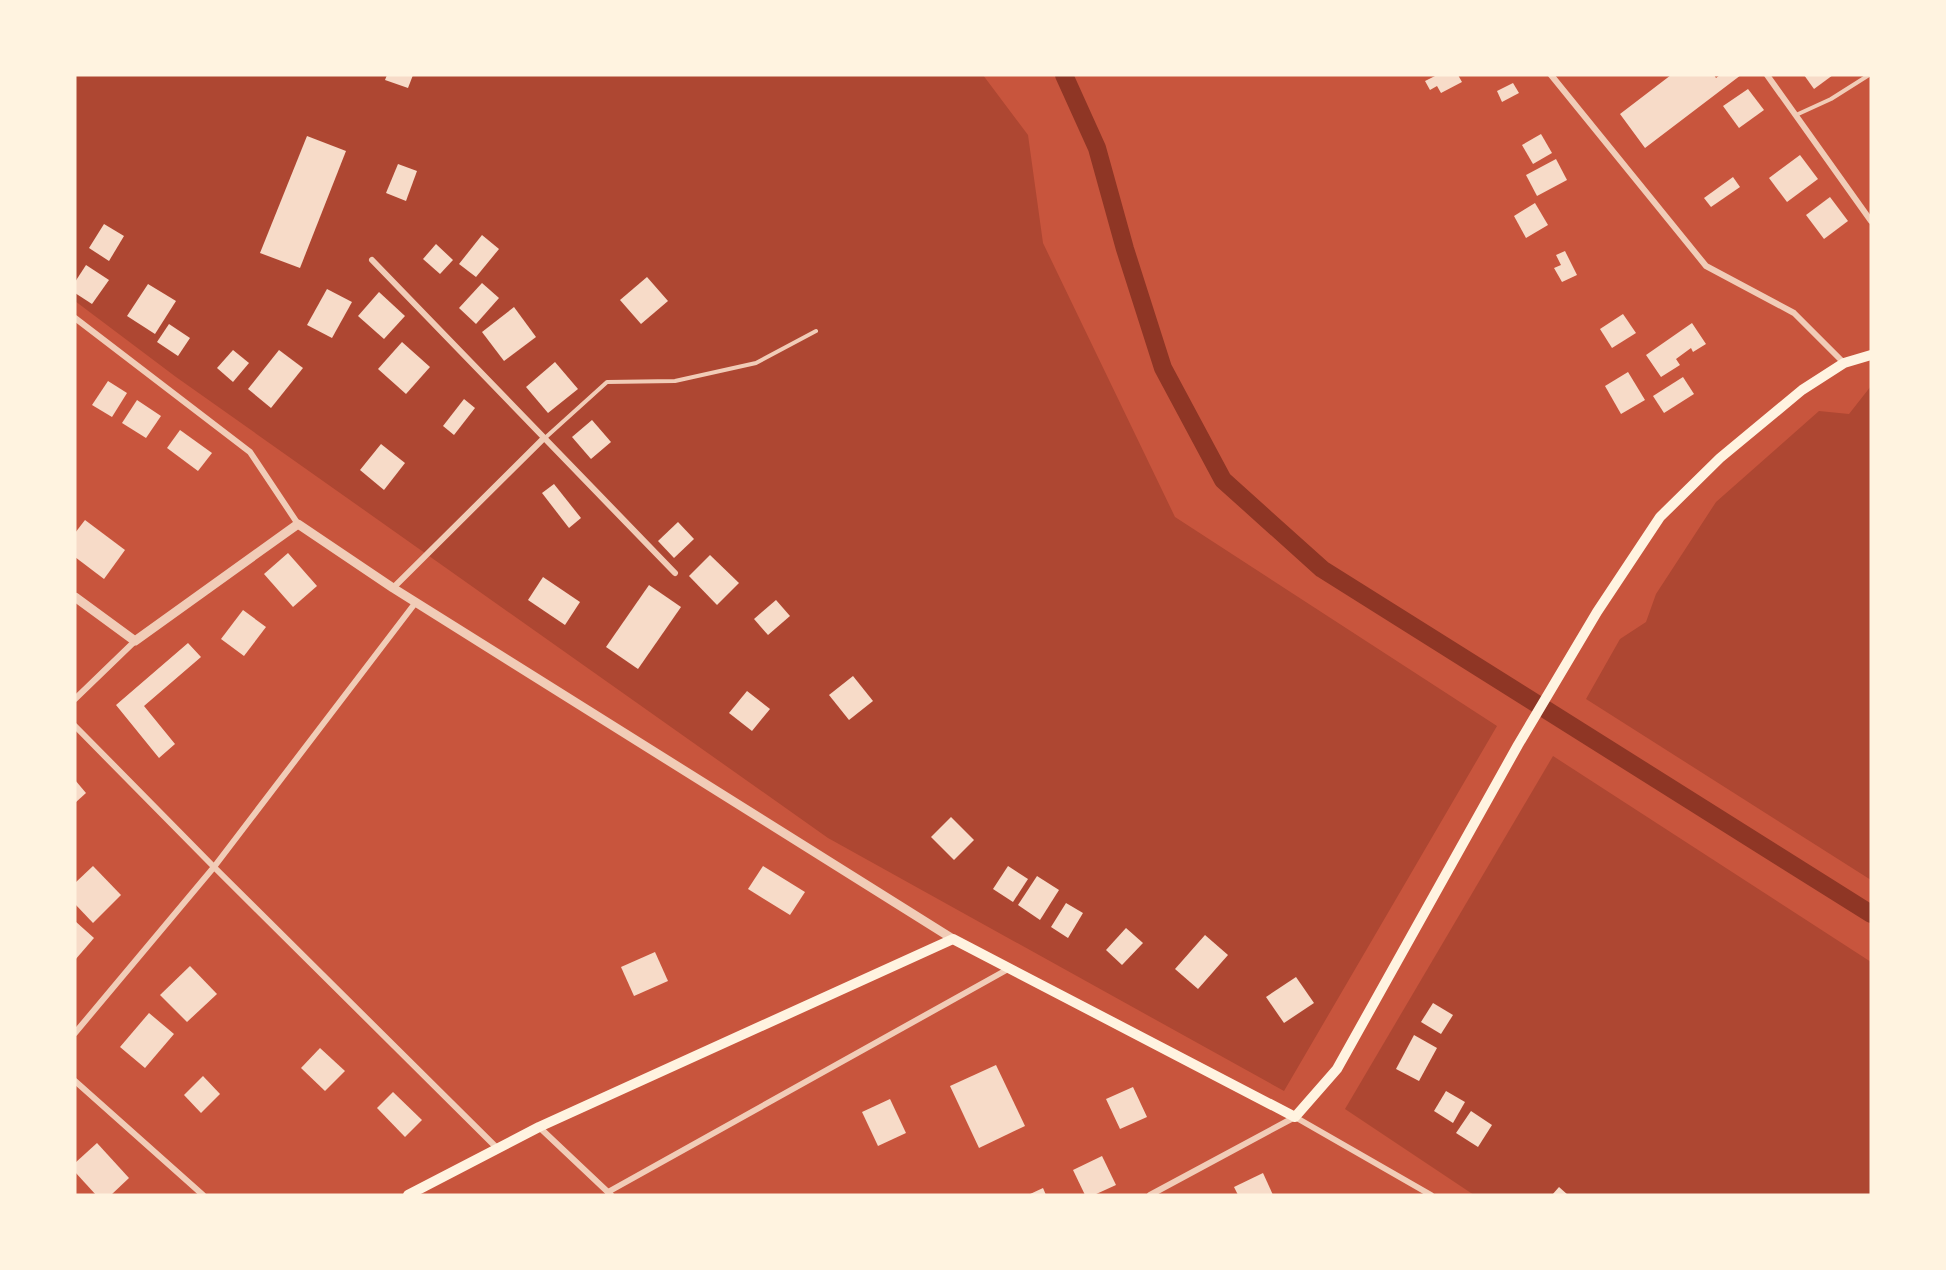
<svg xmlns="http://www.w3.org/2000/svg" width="1946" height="1270" font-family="Commissioner,sans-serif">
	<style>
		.green { fill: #ae4732 }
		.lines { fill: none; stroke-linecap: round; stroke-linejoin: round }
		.canal { stroke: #8f3625; stroke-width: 18 }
		.building { fill: #f7dbc8 }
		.service { stroke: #f1ccb7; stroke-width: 4 }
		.minor { stroke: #f1ccb7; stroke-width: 6 }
		.tertiary { stroke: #f1ccb7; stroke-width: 9 }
		.secondary { stroke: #fff3e0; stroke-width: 10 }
	</style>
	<rect width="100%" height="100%" fill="#c8553d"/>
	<!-- green -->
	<g class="green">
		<path d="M75,75H983L1028,135L1043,243L1175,517L1497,726L1284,1091L828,838L176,377L75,301Z"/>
		<path d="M1871,386V880L1586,699L1620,639L1646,622L1656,594L1716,502L1819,411L1849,414Z"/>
		<path d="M1553,756L1871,962V1195H1474L1345,1109Z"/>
	</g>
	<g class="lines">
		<!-- canal -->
		<path class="canal" d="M1064,75L1097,148L1125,249L1163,368L1223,480L1322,569L1871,914"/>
	</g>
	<!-- building -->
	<g class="building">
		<path d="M387,75H413L408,88L385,80Z"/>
		<path d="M1437,75H1458L1462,82L1441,93L1437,86L1430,90L1425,81Z"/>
		<path d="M1671,75H1714L1716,78L1720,75H1741L1645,148L1620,114Z"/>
		<path d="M1804,75H1833L1814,89Z"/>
		<path d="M1513,83L1519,93L1502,102L1497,91Z"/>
		<path d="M1748,89L1764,110L1739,128L1723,106Z"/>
		<path d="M1541,134L1552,153L1533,164L1522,145Z"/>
		<path d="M307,136L346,151L300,268L260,253Z"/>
		<path d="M1800,155L1818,179L1787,202L1769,178Z"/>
		<path d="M1556,159L1567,180L1537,196L1526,175Z"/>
		<path d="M398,164L417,171L406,201L386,193Z"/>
		<path d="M1733,177L1740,187L1711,207L1704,198Z"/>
		<path d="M1830,197L1848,221L1824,239L1806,215Z"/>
		<path d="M1535,203L1548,225L1526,238L1514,216Z"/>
		<path d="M104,224L124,236L109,261L89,248Z"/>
		<path d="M482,235L499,249L476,277L459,264Z"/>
		<path d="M436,244L453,260L440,274L423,259Z"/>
		<path d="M1565,251L1577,275L1562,282L1554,268L1561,265L1556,255Z"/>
		<path d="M86,265L109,280L92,304L75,293V282Z"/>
		<path d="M647,277L668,301L641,324L620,300Z"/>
		<path d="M482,283L499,298L476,324L459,308Z"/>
		<path d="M148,284L176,301L155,334L127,316Z"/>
		<path d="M327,289L352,302L332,338L307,325Z"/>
		<path d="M379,292L405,316L384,339L358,316Z"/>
		<path d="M514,307L536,337L504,361L482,332Z"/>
		<path d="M1623,314L1636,333L1612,348L1600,329Z"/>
		<path d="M1692,323L1706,344L1693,352L1691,348L1676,359L1680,365L1661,377L1646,355Z"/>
		<path d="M169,324L190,338L178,356L157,342Z"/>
		<path d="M402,342L430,367L406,394L378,369Z"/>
		<path d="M233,350L249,363L233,382L217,368Z"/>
		<path d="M279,350L303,368L271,408L248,389Z"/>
		<path d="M555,362L578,389L548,413L526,387Z"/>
		<path d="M1628,372L1645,400L1621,414L1605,386Z"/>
		<path d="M1683,377L1694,394L1664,413L1653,396Z"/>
		<path d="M108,381L127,393L112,417L92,405Z"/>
		<path d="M464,399L475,408L454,435L443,426Z"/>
		<path d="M137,400L161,416L146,438L122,423Z"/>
		<path d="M592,420L611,442L591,459L572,437Z"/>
		<path d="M180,430L212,453L198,471L167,448Z"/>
		<path d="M381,444L405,463L384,490L360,470Z"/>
		<path d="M554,484L581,518L569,528L542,493Z"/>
		<path d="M85,520L125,550L104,579L75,557V533Z"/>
		<path d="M678,522L694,539L674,558L658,541Z"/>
		<path d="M288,553L317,586L293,607L264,574Z"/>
		<path d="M710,555L739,583L717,605L689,576Z"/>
		<path d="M543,577L580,602L565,625L528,600Z"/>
		<path d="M649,585L681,607L638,669L606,647Z"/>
		<path d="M776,600L790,616L768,635L754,619Z"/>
		<path d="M243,610L266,627L244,656L221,639Z"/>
		<path d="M188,643L201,657L144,706L175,744L159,758L116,705Z"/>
		<path d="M853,676L873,701L849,720L829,695Z"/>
		<path d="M747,691L770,709L752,731L729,713Z"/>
		<path d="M75,780L86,793L75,803Z"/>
		<path d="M951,817L974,840L954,860L931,837Z"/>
		<path d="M93,866L121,895L93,923L75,904V883Z"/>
		<path d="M763,866L805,892L790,915L748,889Z"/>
		<path d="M1008,866L1028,879L1013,902L993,889Z"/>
		<path d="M1037,876L1059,890L1040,920L1018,905Z"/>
		<path d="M1066,903L1083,913L1068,938L1051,927Z"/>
		<path d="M75,921L94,938L75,960Z"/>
		<path d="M1126,928L1143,943L1122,965L1106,950Z"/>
		<path d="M1205,935L1228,955L1198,989L1175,969Z"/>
		<path d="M655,952L668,981L634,996L621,967Z"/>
		<path d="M190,966L217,994L187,1022L160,995Z"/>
		<path d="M1296,977L1314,1003L1284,1023L1266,997Z"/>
		<path d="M1433,1003L1453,1015L1441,1034L1421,1022Z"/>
		<path d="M149,1013L174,1034L145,1068L120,1047Z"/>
		<path d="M1414,1035L1437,1048L1419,1081L1396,1069Z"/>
		<path d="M320,1048L345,1071L325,1091L301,1068Z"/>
		<path d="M996,1065L1025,1126L979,1148L950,1086Z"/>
		<path d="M203,1076L220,1094L201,1113L184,1095Z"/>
		<path d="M1133,1087L1147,1117L1120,1129L1106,1099Z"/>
		<path d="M1446,1091L1465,1102L1453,1123L1434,1111Z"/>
		<path d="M393,1092L422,1120L405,1137L377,1108Z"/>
		<path d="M890,1099L906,1133L878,1146L862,1112Z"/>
		<path d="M1471,1111L1492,1125L1478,1147L1456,1133Z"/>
		<path d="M97,1143L129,1178L111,1195H96L75,1172V1163Z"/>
		<path d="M1102,1156L1116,1185L1094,1195H1085L1073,1170Z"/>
		<path d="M1263,1173L1273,1195H1238L1234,1187Z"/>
		<path d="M1559,1187L1568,1195H1552Z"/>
		<path d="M1043,1188L1046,1195H1028Z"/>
	</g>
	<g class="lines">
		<!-- service -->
		<g class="service">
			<path d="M1796,115L1831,99L1869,75"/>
			<path d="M545,438L607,382L675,381L756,363L816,331"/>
		</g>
		<!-- minor -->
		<g class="minor">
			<path d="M1551,75L1706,266L1794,313L1844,363"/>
			<path d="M1767,75L1871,221"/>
			<path d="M372,260L675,573"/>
			<path d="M75,318L250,452L298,524"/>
			<path d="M393,588L544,438"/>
			<path d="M75,699L135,641"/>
			<path d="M75,726L214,867L497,1148"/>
			<path d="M75,1033L214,867L416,602"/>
			<path d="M75,1081L203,1195"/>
			<path d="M539,1127L611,1195"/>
			<path d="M608,1192L1010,968"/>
			<path d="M1150,1195L1295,1117L1431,1195"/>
		</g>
		<!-- tertiary -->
		<path class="tertiary" d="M75,597L135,641L298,524L393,588L953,939"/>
		<!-- secondary -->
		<path class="secondary" d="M408,1195L539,1127L953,939L1295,1117L1337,1069L1518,745L1597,612L1660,517L1720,458L1802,390L1844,363L1871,355"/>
	</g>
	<!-- border -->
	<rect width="1946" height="1270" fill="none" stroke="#fff3e0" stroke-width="153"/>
</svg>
